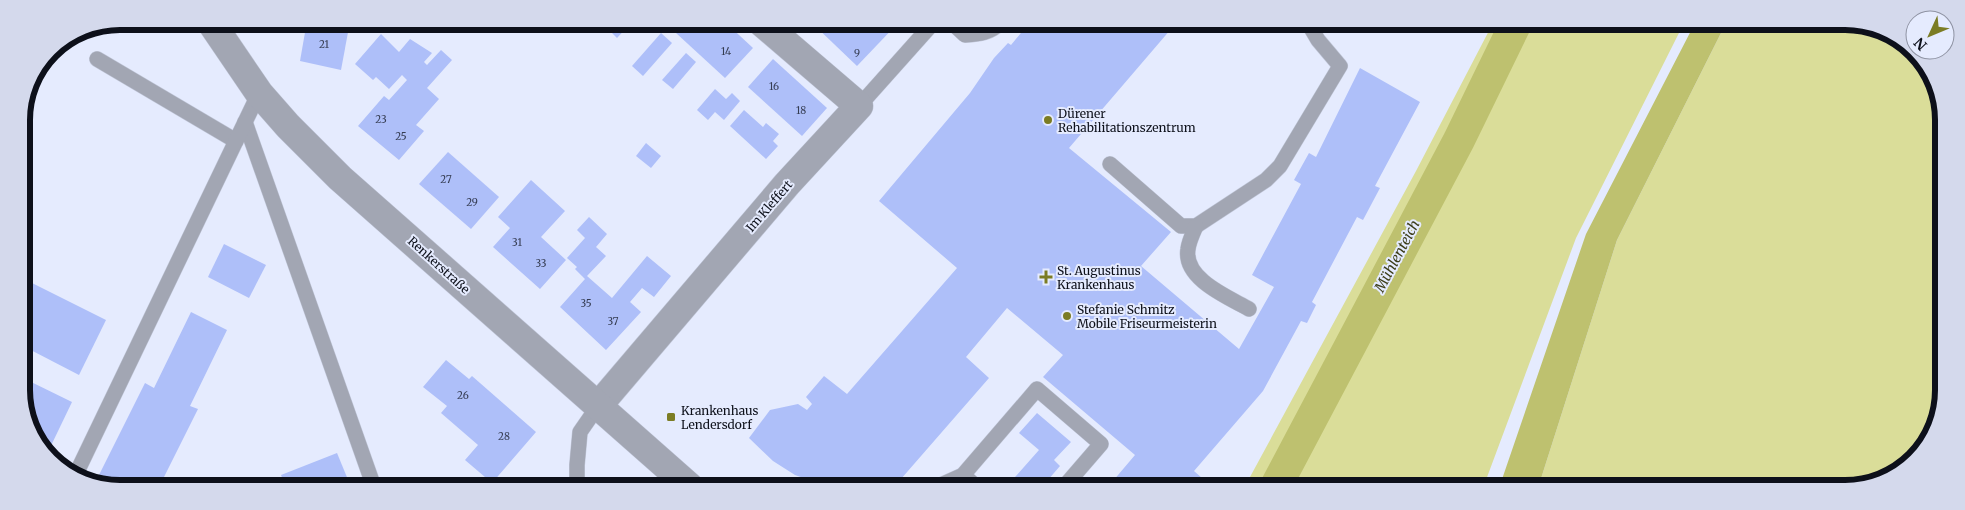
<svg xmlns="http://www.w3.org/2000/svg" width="1965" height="510" font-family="Merriweather,serif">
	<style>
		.green { fill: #dadd99 }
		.water { fill: #bec16f }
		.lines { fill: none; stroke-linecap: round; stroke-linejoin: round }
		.canal { stroke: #bec16f; stroke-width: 32 }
		.building { fill: #aebff9 }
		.service-casing { stroke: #c2c8da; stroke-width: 16 }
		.minor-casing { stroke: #c2c8da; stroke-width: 29 }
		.tertiary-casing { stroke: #c2c8da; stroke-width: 29 }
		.service { stroke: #a2a6b3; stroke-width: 15 }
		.minor { stroke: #a2a6b3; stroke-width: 28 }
		.tertiary { stroke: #a2a6b3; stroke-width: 28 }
		.poi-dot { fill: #7b7c24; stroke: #e5ebfe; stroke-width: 2 }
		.labels { text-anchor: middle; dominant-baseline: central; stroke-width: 4; stroke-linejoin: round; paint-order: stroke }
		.number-label { font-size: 10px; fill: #353c52 }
		.poi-label { font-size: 12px; fill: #0d101a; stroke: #e5ebfe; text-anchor: start }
		.street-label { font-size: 12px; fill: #0d101a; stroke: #e5ebfe }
		.water-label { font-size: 14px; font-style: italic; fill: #3c3d19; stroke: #e5ebfe }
		.rim { fill: none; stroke: #0d101a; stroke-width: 6 }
	</style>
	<rect width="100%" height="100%" fill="#e5ebfe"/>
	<!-- green -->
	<g class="green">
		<path d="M1493,23H1684L1576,238L1483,488H1244L1416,171Z"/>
		<path d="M1726,23H1865L1915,50L1942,100V410L1910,464L1851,489L1538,488L1617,240Z"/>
	</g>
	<!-- water -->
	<path class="water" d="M1695,23H1726L1617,240L1538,488H1499L1586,234Z"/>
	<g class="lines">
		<!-- canal -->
		<path class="canal" d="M1275,488L1459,140L1516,23"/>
	</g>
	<!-- building -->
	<g class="building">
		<path d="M307,21H322L349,27L341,70L300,61Z"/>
		<path d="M606,22H632L617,38L604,25Z"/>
		<path d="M686,22H725L753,48L725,78L676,33Z"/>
		<path d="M811,22H899L857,66Z"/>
		<path d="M1030,22H1177L1069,148L1171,232L1141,266L1239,349L1274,287L1252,275L1301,184L1294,180L1309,153L1316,157L1360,68L1420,102L1375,186L1380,188L1363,220L1357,217L1312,302L1316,305L1307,323L1301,321L1263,391L1194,471L1211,486L1209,488H1107L1135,455L1043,377L1063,355L1007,308L966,357L989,378L894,487L832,488L795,475L773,461L749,438L770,410L798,404L807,410L812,404L806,397L824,376L847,394L957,268L879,201L970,93L994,58L1008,43L1011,45Z"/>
		<path d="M661,33L672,43L643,76L632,66Z"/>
		<path d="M381,34L399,52L410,39L432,53L424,62L427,65L441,50L452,60L427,88L439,99L416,125L424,131L399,160L358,126L384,96L389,100L407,80L402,75L389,89L376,77L373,80L355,64Z"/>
		<path d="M686,53L696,62L673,89L662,80Z"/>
		<path d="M773,59L827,108L802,136L748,87Z"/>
		<path d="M715,89L726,99L732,93L740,101L724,120L715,112L708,120L697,110Z"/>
		<path d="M744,110L763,127L766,123L779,134L773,141L778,146L766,159L730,126Z"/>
		<path d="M646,143L661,156L651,168L636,156Z"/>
		<path d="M448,152L499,197L471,229L419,184Z"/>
		<path d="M531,180L565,211L541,237L566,260L540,289L493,247L510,228L498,217Z"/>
		<path d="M589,217L607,234L596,247L606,256L587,276L612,298L647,256L671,276L654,297L642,288L630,302L641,312L606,350L560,307L585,279L575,269L577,267L567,258L585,238L577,230Z"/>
		<path d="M224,244L266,265L249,298L208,277Z"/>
		<path d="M22,278L106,320L79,375L23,346Z"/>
		<path d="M191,312L227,330L190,406L198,409L163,479L176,487H100L95,483L145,383L154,388Z"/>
		<path d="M446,360L469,379L472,376L536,432L492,483L465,460L478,445L441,413L447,406L423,387Z"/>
		<path d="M23,378L72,402L47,454L23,410Z"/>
		<path d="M1037,413L1071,442L1054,460L1060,466L1041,488H1028L1015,477L1039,450L1019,433Z"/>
		<path d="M337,453L351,487H286L281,475Z"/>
	</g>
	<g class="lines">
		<!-- service casing -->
		<g class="service-casing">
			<g id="service">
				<path d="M951,22L965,35C979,34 991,33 1001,22"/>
				<path d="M97,59L236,141"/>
				<path d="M859,106L934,22"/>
				<path d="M245,122L374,487"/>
				<path d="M1110,164L1181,226H1196L1266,180L1280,166L1340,66L1318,40L1308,23"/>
				<path d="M1196,226C1193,233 1189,241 1188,249C1183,279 1228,297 1249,309"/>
				<path d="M76,474L259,93"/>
				<path d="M963,475L978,488"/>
				<path d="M577,487V465L580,432L598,406"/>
				<path d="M934,488L963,475L1037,389L1101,444L1063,488"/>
			</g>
		</g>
		<!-- minor casing -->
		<g class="minor-casing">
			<path id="minor" d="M598,406L787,184L859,106L761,22"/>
		</g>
		<!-- tertiary casing -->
		<g class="tertiary-casing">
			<path id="tertiary" d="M210,21L259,93L288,126L340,178L690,487"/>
		</g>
		<!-- service -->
		<use href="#service" class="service"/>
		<!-- minor -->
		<use href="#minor" class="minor"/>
		<!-- tertiary -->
		<use href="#tertiary" class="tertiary"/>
	</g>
	<!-- markers -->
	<g class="poi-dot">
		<circle cx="1048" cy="120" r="5"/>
		<path d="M1043.5 269.5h5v5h5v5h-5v5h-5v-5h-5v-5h5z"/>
		<circle cx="1067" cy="316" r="5"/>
		<rect x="666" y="412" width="10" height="10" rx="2.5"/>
	</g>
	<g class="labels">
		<!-- number labels -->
		<g class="number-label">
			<text x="324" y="44">21</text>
			<text x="726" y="51">14</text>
			<text x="857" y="53">9</text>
			<text x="774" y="86">16</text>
			<text x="801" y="110">18</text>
			<text x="381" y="119">23</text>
			<text x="401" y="136">25</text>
			<text x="446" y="179">27</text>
			<text x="472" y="202">29</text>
			<text x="517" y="242">31</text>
			<text x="541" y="263">33</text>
			<text x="586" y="303">35</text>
			<text x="613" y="321">37</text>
			<text x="463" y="395">26</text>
			<text x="504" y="436">28</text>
		</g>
		<!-- poi labels -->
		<g class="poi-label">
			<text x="1058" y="113">Dürener<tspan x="1058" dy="14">Rehabilitationszentrum</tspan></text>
			<text x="1057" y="270">St. Augustinus<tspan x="1057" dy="14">Krankenhaus</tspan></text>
			<text x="1077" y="309">Stefanie Schmitz<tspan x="1077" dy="14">Mobile Friseurmeisterin</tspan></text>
			<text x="681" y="410">Krankenhaus<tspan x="681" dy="14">Lendersdorf</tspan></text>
		</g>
		<!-- street labels -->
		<g class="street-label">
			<text transform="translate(769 206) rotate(-49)">Im Kleffert</text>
			<text transform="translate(439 265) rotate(42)">Renkerstraße</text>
		</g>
		<!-- water labels -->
		<g class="water-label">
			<text transform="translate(1397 256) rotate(-62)">Mühlenteich</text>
		</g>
	</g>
	<!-- crop -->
	<path d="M0 0H1965V510H0ZM120 30H1845A90 90 0 0 1 1935 120V390A90 90 0 0 1 1845 480H120A90 90 0 0 1 30 390V120A90 90 0 0 1 120 30Z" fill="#d4d9ec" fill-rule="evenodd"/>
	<path class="rim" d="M120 30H1845A90 90 0 0 1 1935 120V390A90 90 0 0 1 1845 480H120A90 90 0 0 1 30 390V120A90 90 0 0 1 120 30Z"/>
	<!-- north arrow -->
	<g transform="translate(1930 35) rotate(226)"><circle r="24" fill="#e5ebfe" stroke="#8f93a3"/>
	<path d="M0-4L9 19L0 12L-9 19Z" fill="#7b7c24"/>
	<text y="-8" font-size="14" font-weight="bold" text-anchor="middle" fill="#0d101a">N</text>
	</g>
</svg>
